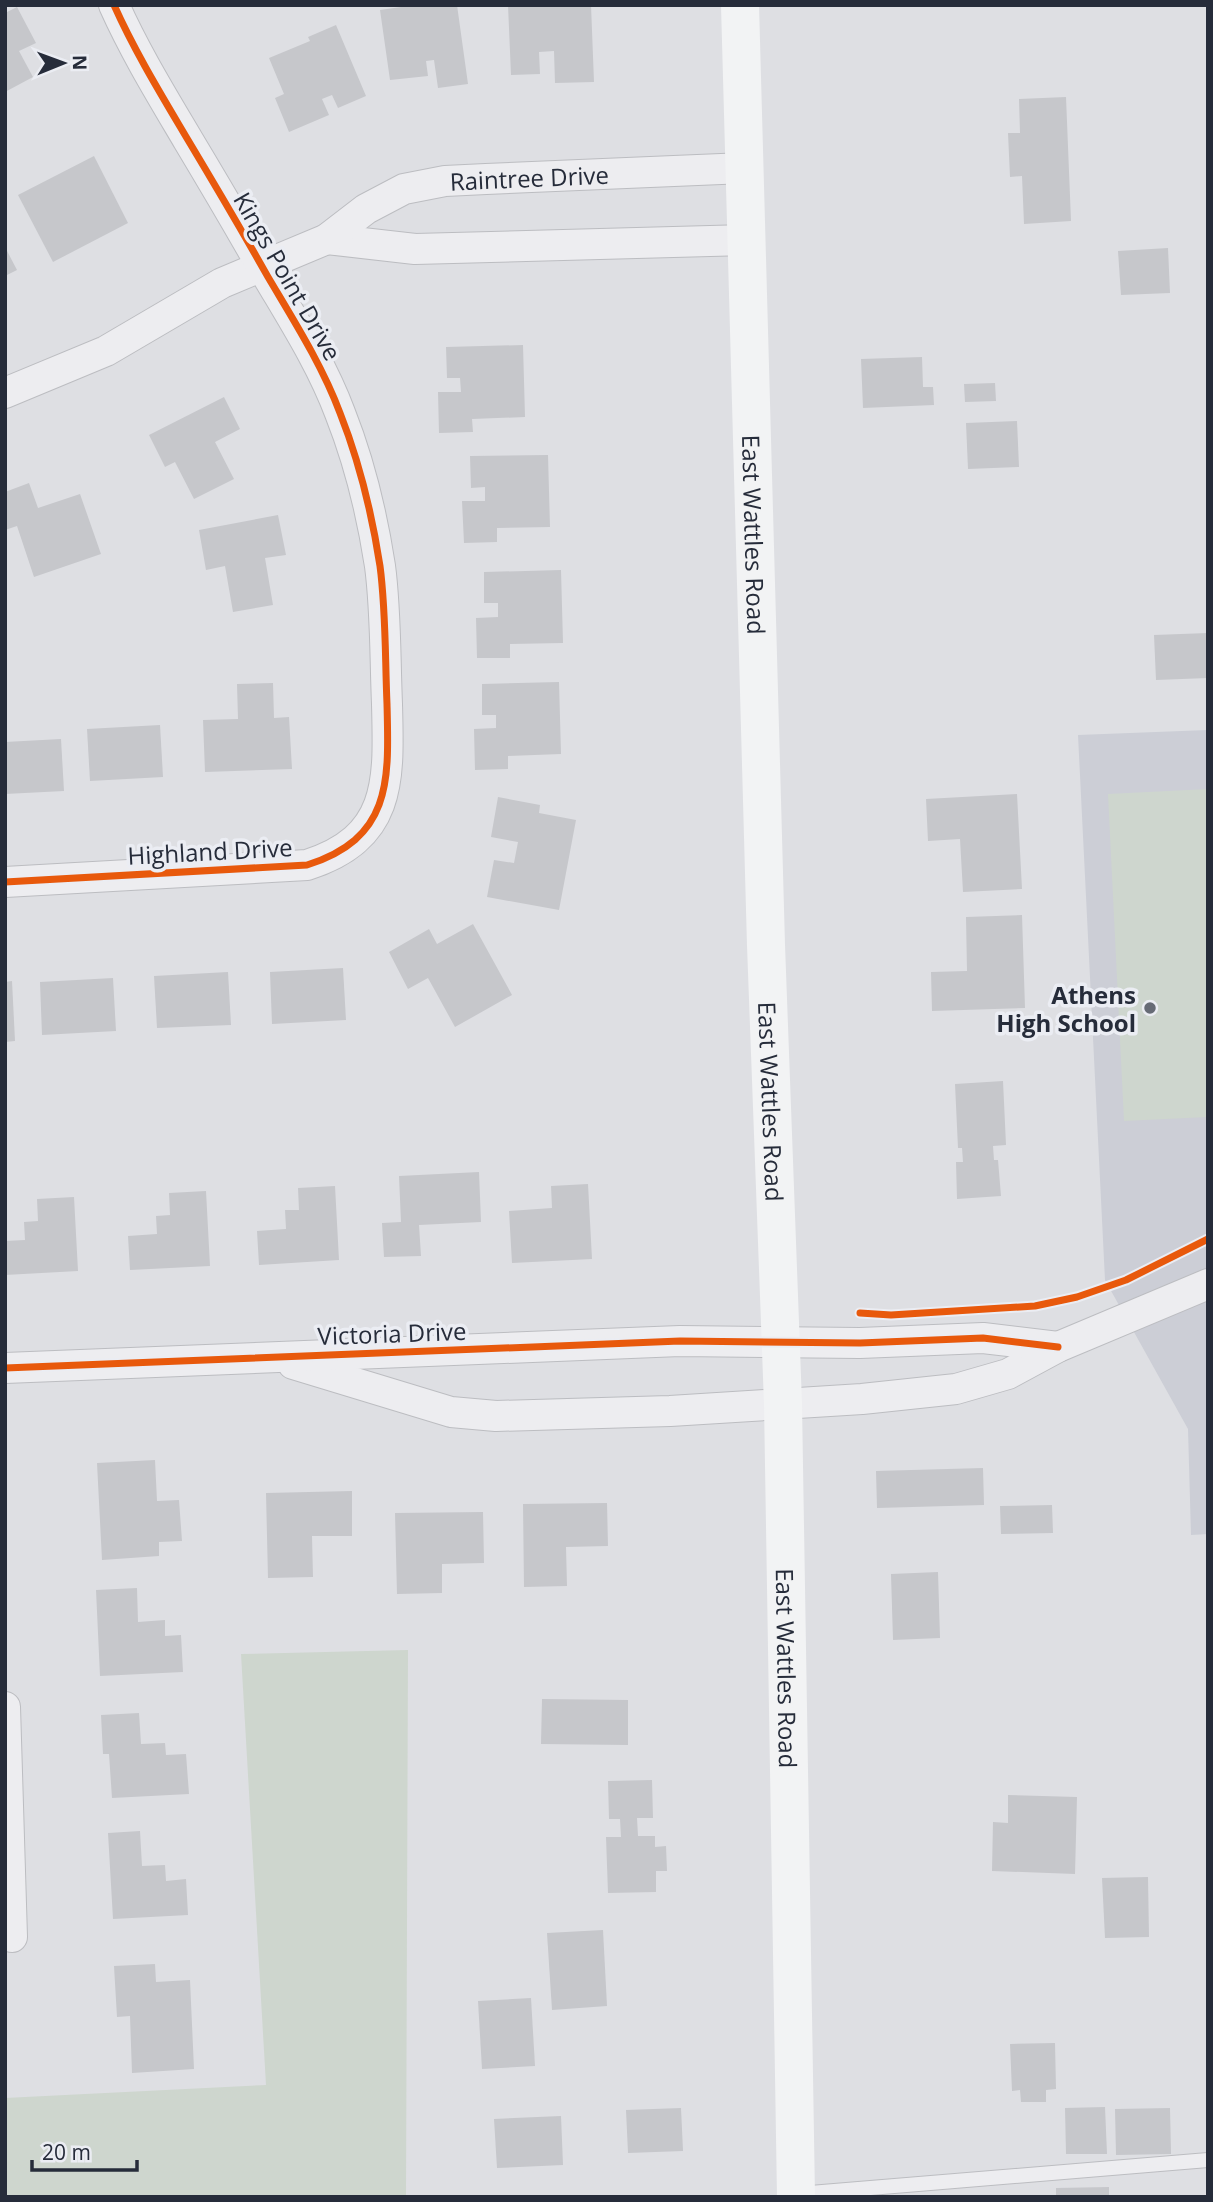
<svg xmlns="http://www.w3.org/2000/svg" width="1213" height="2202" font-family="'Open Sans',sans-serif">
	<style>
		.built { fill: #ccced6 }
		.green { fill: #ced6ce }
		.building { fill: #c6c7cb }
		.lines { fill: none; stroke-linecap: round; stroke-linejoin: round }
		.lane-casing { stroke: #bcbdc1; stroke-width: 16 }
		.street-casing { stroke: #bcbdc1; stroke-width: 32 }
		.lane { stroke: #ededf0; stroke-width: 14 }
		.street { stroke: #ededf0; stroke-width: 30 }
		.secondary { stroke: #f2f3f4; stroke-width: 38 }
		.cycleway-casing { stroke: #ebedf3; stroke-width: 11 }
		.cycleway { stroke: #e8590c; stroke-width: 7 }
		.poi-dot { fill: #666b75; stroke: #ebedf3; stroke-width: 2.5 }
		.labels { text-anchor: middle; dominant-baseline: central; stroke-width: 7; stroke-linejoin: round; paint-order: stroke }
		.street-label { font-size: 24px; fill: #262c3a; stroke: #ebedf3 }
		.poi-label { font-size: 24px; font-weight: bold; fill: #262c3a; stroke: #ebedf3; text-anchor: end }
	</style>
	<rect width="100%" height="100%" fill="#dedfe3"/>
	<!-- built -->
	<path class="built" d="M1208,730V1534L1191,1535L1188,1429L1105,1280L1078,735Z"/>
	<!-- green -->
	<g class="green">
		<path d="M1208,789V1117L1124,1121L1108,794Z"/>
		<path d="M408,1650L406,2197H5V2098L266,2085L241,1654Z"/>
	</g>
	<!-- building -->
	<g class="building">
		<path d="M415,5H457L468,84L438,88L434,60L426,61L428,76L390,80L380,10Z"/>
		<path d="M508,5H591L594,82L555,83L554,51L539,52L540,74L511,75Z"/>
		<path d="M17,7L36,43L19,51L33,77L5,92V13Z"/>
		<path d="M336,25L366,96L338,108L332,95L322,99L329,115L289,132L275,98L284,94L269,58L310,41L308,37Z"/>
		<path d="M1066,97L1071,221L1024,224L1022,176L1010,177L1008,133H1020L1019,99Z"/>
		<path d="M94,156L128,223L53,262L18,195Z"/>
		<path d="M5,247L17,270L5,276Z"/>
		<path d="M1168,248L1170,293L1121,295L1118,251Z"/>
		<path d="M523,345L525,417L472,419L473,432L439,433L438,392H461L460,378H447L446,347Z"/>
		<path d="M922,357L923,387H933L934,405L863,408L861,359Z"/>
		<path d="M995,383L996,401L965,402L964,384Z"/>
		<path d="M224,397L240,429L215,442L234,479L194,499L175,462L165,467L149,435Z"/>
		<path d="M1017,421L1019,467L968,469L966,423Z"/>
		<path d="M548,455L550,527L497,528V542L464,543L462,501H485V487L471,488L470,456Z"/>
		<path d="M29,483L38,508L80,494L101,554L34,577L17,526L5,530V492Z"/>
		<path d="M278,515L286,555L265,558L273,605L233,612L225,566L206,570L199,530Z"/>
		<path d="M561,570L563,643L510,644V658H477L476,618L498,617V603H484V572Z"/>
		<path d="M1208,633V678L1156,680L1154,635Z"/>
		<path d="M559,682L561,754L508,756V769L475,770L474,729L496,728V715H482V684Z"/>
		<path d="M273,683L274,718L289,717L292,769L205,772L203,720L238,719L237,684Z"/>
		<path d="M160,725L163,777L90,781L87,729Z"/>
		<path d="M61,739L64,791L5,794V742Z"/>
		<path d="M1017,794L1022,889L963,892L960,839L928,841L926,799Z"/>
		<path d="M498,797L540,805L539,813L576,820L559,910L487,897L494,860L514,863L518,842L491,837Z"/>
		<path d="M1022,915L1025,1008L932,1011L931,972L967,971L966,917Z"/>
		<path d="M473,924L512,995L455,1027L428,978L408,989L389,952L429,929L437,944Z"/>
		<path d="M343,968L346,1020L272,1024L270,972Z"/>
		<path d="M228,972L231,1025L157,1028L154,976Z"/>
		<path d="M113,978L116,1031L42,1035L40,982Z"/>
		<path d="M12,981L15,1041L5,1042V982Z"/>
		<path d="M1003,1081L1006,1145L993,1146L994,1160H998L1001,1196L957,1199L956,1162H963L962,1148H958L955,1084Z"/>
		<path d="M479,1172L481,1222L419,1225L421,1256L384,1257L382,1223L401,1222L399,1176Z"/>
		<path d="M588,1184L592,1259L512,1263L509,1211L552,1208L551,1186Z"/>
		<path d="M335,1186L339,1260L259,1265L257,1231L286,1229L285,1210H299L298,1188Z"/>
		<path d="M206,1191L210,1266L130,1270L128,1236L157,1234L156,1216L170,1215L169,1193Z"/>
		<path d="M74,1197L78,1271L5,1275V1241L25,1240L24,1222L38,1221L37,1199Z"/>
		<path d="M155,1460L157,1501L179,1500L182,1541L159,1542V1556L102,1560L97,1463Z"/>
		<path d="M983,1468L984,1505L877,1508L876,1471Z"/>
		<path d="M352,1491V1536H312L313,1577L268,1578L266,1493Z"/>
		<path d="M607,1503L608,1546L566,1547L567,1586L524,1587L523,1504Z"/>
		<path d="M1052,1505L1053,1533L1001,1534L1000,1506Z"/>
		<path d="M483,1512L484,1563L442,1564V1593L397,1594L395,1513Z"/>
		<path d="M938,1572L940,1638L893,1640L891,1574Z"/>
		<path d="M137,1588L138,1622L165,1620V1636L181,1635L183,1672L100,1676L96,1590Z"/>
		<path d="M542,1699L628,1700V1745L541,1744Z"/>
		<path d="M139,1713L141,1744L165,1743L166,1755L186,1754L189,1794L112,1798L109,1754H103L101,1715Z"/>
		<path d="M652,1780L653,1818H637L638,1836H655V1847L666,1846L667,1871H656V1892L608,1893L606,1837H621L620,1819H609L608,1781Z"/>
		<path d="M1008,1795L1077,1797L1075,1874L992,1871L993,1822L1008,1823Z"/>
		<path d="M140,1831L142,1866L165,1865L166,1881L186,1879L188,1915L113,1919L108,1833Z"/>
		<path d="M1148,1877L1149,1937L1105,1938L1102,1878Z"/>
		<path d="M603,1930L607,2006L552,2010L547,1933Z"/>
		<path d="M155,1964L156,1982L190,1980L194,2069L132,2073L130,2016L117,2017L114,1966Z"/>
		<path d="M531,1998L535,2066L482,2069L478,2001Z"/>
		<path d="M1055,2043L1056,2089L1046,2090V2102H1021L1020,2090L1012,2091L1010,2044Z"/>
		<path d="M1105,2107L1107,2154H1066L1065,2108Z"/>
		<path d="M681,2108L683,2151L628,2153L626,2110Z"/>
		<path d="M1170,2108L1171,2154L1116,2155L1115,2109Z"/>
		<path d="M561,2116L563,2165L497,2168L494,2119Z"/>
		<path d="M1109,2187V2197H1056V2188Z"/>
	</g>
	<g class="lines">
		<!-- lane casing -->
		<g class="lane-casing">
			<path id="lane" d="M798,2194L1208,2160"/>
		</g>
		<!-- street casing -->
		<g class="street-casing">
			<g id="street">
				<path d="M327,239L415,249L747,240"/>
				<path id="s1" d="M5,393L106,351L222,283L327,239L366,209L404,189L445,181L486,179L745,168"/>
				<path d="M5,882L307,865C392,838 389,781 387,704C385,658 386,611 380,566C372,514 359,461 340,413C322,365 294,321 268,277C242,231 215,185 188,140C162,96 135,52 114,5"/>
				<path d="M293,1364L451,1412L496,1416L670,1411L862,1399L956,1389L1008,1374L1058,1347L1208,1284"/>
				<path d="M5,1368L680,1341L860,1343L983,1338L1058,1347"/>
				<path d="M5,1707L12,1937"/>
			</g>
		</g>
		<!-- lane -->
		<use href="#lane" class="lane"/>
		<!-- street -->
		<use href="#street" class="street"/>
		<!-- secondary -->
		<path class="secondary" id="s2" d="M740,5L766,945L783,1404L796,2197"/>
		<!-- cycleway casing -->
		<g class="cycleway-casing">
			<g id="cycleway">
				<path d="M5,882L307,865C392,838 389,781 387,704C385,658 386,611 380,566C372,514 359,461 340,413C322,365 294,321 268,277C242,231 215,185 188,140C162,96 135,52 114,5"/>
				<path d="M860,1313L891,1315L1035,1306L1077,1297L1126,1280L1208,1239"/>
				<path d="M5,1368L680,1341L860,1343L983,1338L1058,1347"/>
			</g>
		</g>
		<!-- cycleway -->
		<use href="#cycleway" class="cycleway"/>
	</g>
	<!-- markers -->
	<circle class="poi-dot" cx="1150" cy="1008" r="7"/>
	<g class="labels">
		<!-- street labels -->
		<g class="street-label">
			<text stroke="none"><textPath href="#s1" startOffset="576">Raintree Drive</textPath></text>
			<text transform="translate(288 276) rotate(60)">Kings Point Drive</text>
			<text stroke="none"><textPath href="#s2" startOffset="530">East Wattles Road</textPath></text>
			<text transform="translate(210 851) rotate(-3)">Highland Drive</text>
			<text stroke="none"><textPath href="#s2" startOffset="1097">East Wattles Road</textPath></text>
			<text transform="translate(392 1333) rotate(-2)">Victoria Drive</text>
			<text stroke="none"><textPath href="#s2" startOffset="1664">East Wattles Road</textPath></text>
		</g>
		<!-- poi labels -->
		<g class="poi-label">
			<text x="1136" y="994">Athens<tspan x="1136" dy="28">High School</tspan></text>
		</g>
	</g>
	<!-- border -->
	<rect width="1213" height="2202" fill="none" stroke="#262c3a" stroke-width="14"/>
	<!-- north arrow -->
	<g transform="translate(63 63) rotate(89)" stroke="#ebedf3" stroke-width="5" paint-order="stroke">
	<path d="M0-5L12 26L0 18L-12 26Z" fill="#262c3a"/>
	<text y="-10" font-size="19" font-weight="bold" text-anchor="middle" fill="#262c3a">N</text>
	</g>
	<!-- scale -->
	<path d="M32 2160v10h105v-10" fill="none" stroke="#262c3a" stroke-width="3.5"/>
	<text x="42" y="2160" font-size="21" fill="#262c3a" stroke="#ebedf3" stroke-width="5" paint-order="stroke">20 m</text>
</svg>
